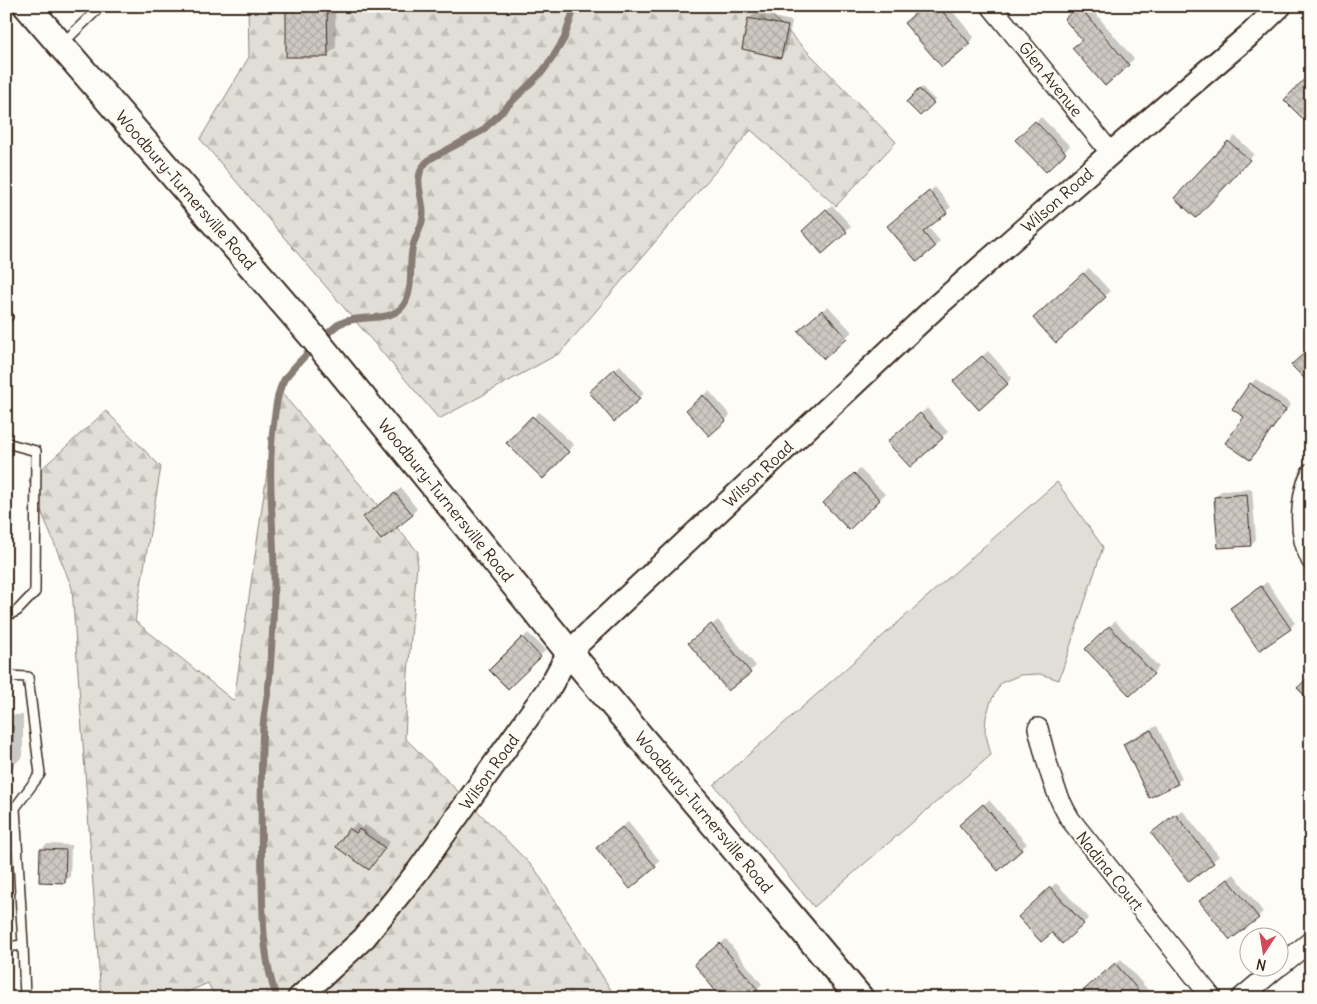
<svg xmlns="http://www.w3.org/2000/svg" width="1317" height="1004" font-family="Delius,sans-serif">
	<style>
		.green { fill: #e1ded7; stroke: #8e847a }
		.forest { fill: url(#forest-firs); stroke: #8e847a }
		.shadow { fill: #0003 }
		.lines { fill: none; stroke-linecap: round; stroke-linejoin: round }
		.stream { stroke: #887d74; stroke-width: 7 }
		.building { fill: url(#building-cross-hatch); stroke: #3b2a1e }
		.service-casing { stroke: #3b2a1e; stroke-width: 12 }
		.minor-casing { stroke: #3b2a1e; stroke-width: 22 }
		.tertiary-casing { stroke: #3b2a1e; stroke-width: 26 }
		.secondary-casing { stroke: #3b2a1e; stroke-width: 30 }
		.service { stroke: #fdfcf7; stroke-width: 9 }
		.minor { stroke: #fdfcf7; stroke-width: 19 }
		.tertiary { stroke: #fdfcf7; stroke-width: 22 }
		.secondary { stroke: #fdfcf7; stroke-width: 26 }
		.labels { text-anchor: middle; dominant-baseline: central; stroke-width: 4; stroke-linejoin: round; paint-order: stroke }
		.street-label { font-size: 16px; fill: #3b2a1e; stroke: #fdfcf7 }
	</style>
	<defs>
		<pattern id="forest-firs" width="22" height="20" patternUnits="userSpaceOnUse" patternTransform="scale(1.25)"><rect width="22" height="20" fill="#e1ded7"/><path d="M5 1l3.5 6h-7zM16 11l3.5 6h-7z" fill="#c2bfb8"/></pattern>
		<pattern id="building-cross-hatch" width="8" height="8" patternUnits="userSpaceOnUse" patternTransform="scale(1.25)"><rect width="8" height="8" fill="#cdc8c2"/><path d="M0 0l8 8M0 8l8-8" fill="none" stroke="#b1aca6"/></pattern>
	</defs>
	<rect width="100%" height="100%" fill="#fdfcf7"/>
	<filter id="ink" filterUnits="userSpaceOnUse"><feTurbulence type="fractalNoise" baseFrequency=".02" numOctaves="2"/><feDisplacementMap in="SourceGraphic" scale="10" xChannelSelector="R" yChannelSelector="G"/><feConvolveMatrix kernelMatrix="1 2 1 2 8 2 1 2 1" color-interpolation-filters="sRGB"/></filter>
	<g filter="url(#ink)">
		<!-- green -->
		<path class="green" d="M1057,482L1103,547L1059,680L1040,674L1020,675L1001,683L991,701L986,717L985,731L991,755L814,907L714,785Z"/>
		<!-- forest -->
		<g class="forest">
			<path d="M248,6H763L896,142L836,206L751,130L560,353L439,419L200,139L249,57Z"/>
			<path d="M279,390L418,552L408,674L405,738L535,869L616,998H215L208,983L174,998H101L72,588L29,480L106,411L161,467L135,621L234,701Z"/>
		</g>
		<!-- shadow -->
		<g class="shadow">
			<path d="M287,6H335L336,47L327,56Z"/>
			<path d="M925,6H948L974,37L969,43Z"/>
			<path d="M1080,6H1089L1134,59L1128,64L1083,39L1071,14Z"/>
			<path d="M755,13L792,21L786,51L781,56L749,19Z"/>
			<path d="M922,87L935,100L920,114L907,102Z"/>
			<path d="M1041,117L1070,146L1046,171L1017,140Z"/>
			<path d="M1235,136L1254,154L1201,211L1176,198Z"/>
			<path d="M935,187L951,207L928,227L940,241L935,246L894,221Z"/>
			<path d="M832,205L851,226L846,231L809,225Z"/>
			<path d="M1089,268L1110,291L1105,296L1041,313Z"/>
			<path d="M828,306L852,332L846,337L805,326Z"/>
			<path d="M988,351L1012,378L1007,384L960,376Z"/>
			<path d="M6,354H11L12,381L6,387Z"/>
			<path d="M620,365L644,393L639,399L596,386Z"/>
			<path d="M1256,379L1291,404L1250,458L1246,417L1251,384Z"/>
			<path d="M709,391L730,415L725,421L693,404Z"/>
			<path d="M927,408L948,432L942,437H895Z"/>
			<path d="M539,412L574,445L542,477L507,443Z"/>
			<path d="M860,469L885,494L850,529L825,503Z"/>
			<path d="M401,488L417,509L412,514L370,512Z"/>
			<path d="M1252,489L1256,539L1251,545L1215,497L1221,491Z"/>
			<path d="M1267,582L1295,623L1290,628L1231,608Z"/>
			<path d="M718,620L756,666L728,690L695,638Z"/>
			<path d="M1115,621L1159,667L1130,694L1087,649Z"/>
			<path d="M528,633L546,650L508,687L490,670Z"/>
			<path d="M6,715H23V756L11,768H6Z"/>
			<path d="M1157,726L1182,778L1177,783L1124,744L1130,739Z"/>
			<path d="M989,800L1027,844L998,869L966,820Z"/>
			<path d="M1182,810L1219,856L1190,880L1158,828Z"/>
			<path d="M628,822L660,861L655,866L603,843Z"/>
			<path d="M356,823L362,828L365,825L390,842L369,869L337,847Z"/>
			<path d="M47,844L71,845L70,877L64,882L41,849Z"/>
			<path d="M1234,874L1263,912L1258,917L1206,896Z"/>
			<path d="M1056,883L1089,918L1083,923L1052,932L1025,911Z"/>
			<path d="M726,939L762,984L757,989L701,959Z"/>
			<path d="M1121,959L1154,997L1083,998L1086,989Z"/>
		</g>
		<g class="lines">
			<!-- stream -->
			<path class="stream" d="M277,998C263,962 263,921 262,883C261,831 260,778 263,726C265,707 269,689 270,671C272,643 274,615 274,587C275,531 266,476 274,420C276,407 277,392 284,380C290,370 330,330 339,324C360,312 394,326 406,301C414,283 408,264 413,246C415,236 423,226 423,215C424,195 409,176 430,159L482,131L543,71L553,57L564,39L575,6"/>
		</g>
		<!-- building -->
		<g class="building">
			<path d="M286,6H327L328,57H286Z"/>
			<path d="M924,6H938L970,44L942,67L904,23Z"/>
			<path d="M1079,6L1129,65L1105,86L1072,48L1082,40L1064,19Z"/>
			<path d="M748,18L788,26L781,58L742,49Z"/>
			<path d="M1311,72V117L1306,122L1284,100Z"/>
			<path d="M919,89L934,103L920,116L906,102Z"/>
			<path d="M1035,121L1066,153L1046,172L1015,140Z"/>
			<path d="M1228,141L1250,160L1196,218L1174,198Z"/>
			<path d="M929,191L947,213L923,232L935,247L917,262L887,226Z"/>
			<path d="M826,209L847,232L822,254L802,231Z"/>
			<path d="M1083,273L1106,297L1056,343L1033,318Z"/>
			<path d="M822,310L847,338L824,359L798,331Z"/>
			<path d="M1311,347V385L1291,365Z"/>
			<path d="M982,356L1008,384L979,410L953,381Z"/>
			<path d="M614,369L640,399L614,422L589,392Z"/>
			<path d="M1250,383L1286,410L1250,460L1225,443L1244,417L1232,409Z"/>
			<path d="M703,395L726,421L709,436L686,410Z"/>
			<path d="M920,413L943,438L910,467L887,442Z"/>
			<path d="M532,416L569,452L543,479L506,443Z"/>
			<path d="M854,473L880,500L849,530L823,503Z"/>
			<path d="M395,493L413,515L381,540L363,517Z"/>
			<path d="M1247,494L1251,546L1218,548L1214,497Z"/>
			<path d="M1261,586L1291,629L1259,651L1230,608Z"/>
			<path d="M711,624L751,673L728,691L688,643Z"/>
			<path d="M1109,626L1154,674L1130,696L1085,649Z"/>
			<path d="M522,637L541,657L508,689L489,670Z"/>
			<path d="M1311,675V702L1297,688Z"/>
			<path d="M6,726H13L12,769H6Z"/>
			<path d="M1151,730L1178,784L1149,798L1123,744Z"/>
			<path d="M983,804L1022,850L998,871L959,825Z"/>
			<path d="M1175,814L1214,863L1189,882L1151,833Z"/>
			<path d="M622,827L656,867L630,889L596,848Z"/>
			<path d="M349,828L356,833L359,829L385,848L369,870L336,847Z"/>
			<path d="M40,849L66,850L65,883L39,882Z"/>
			<path d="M1228,879L1259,918L1230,940L1199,901Z"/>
			<path d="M1050,887L1084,924L1062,944L1052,933L1041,942L1018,917Z"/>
			<path d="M720,943L758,990L748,998H721L694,964Z"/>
			<path d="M1115,963L1145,998H1081L1078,995Z"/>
		</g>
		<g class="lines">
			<!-- service casing -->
			<g class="service-casing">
				<g id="service">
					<path d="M63,43L101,6"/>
					<path d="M6,317H8"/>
					<path d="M6,444H10L36,451L35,592L17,611L6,616"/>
					<path d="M6,676L28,677L40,774L15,808L23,945L6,947"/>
					<path d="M23,945L25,998"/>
				</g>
			</g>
			<!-- minor casing -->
			<g class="minor-casing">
				<g id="minor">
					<path d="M991,6L1111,153"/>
					<path d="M1311,473C1299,498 1298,535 1311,560"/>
					<path d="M1038,728C1046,759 1053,791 1070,819L1212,998"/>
					<path d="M1280,966L1311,941"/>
					<path d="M1241,998L1279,966"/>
				</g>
			</g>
			<!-- tertiary casing -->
			<g class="tertiary-casing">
				<path id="tertiary" d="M299,998L364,938L418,871L551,685L569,652L938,305L1111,153L1253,32L1280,6"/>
			</g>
			<!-- secondary casing -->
			<g class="secondary-casing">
				<path id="secondary" d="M27,6L313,337L569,652L860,998"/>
			</g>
			<!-- service -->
			<use href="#service" class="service"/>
			<!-- minor -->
			<use href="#minor" class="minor"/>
			<!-- tertiary -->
			<use href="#tertiary" class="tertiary"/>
			<!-- secondary -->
			<use href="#secondary" class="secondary"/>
		</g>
	</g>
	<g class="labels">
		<!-- street labels -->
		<g class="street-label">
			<text transform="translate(1051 79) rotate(51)">Glen Avenue</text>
			<text transform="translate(186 190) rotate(49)">Woodbury-Turnersville Road</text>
			<text transform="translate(1057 200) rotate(-41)">Wilson Road</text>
			<text transform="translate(758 474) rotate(-43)">Wilson Road</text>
			<text transform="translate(446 500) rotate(51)">Woodbury-Turnersville Road</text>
			<text transform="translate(489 772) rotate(-54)">Wilson Road</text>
			<text transform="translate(704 812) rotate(50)">Woodbury-Turnersville Road</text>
			<text transform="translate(1110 871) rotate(51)">Nadina Court</text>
		</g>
	</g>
	<!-- margin -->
	<rect width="1317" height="1004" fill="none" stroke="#fdfcf7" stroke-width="25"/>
	<rect x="12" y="12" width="1292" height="979" fill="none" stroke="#3b2a1e" stroke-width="2" filter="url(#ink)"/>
	<!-- north arrow -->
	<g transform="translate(1264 952) rotate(192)"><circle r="24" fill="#fdfcf7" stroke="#afa8a0"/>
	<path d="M0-4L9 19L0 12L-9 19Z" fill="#d1495b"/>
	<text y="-8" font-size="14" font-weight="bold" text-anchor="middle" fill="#3b2a1e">N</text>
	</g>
</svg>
